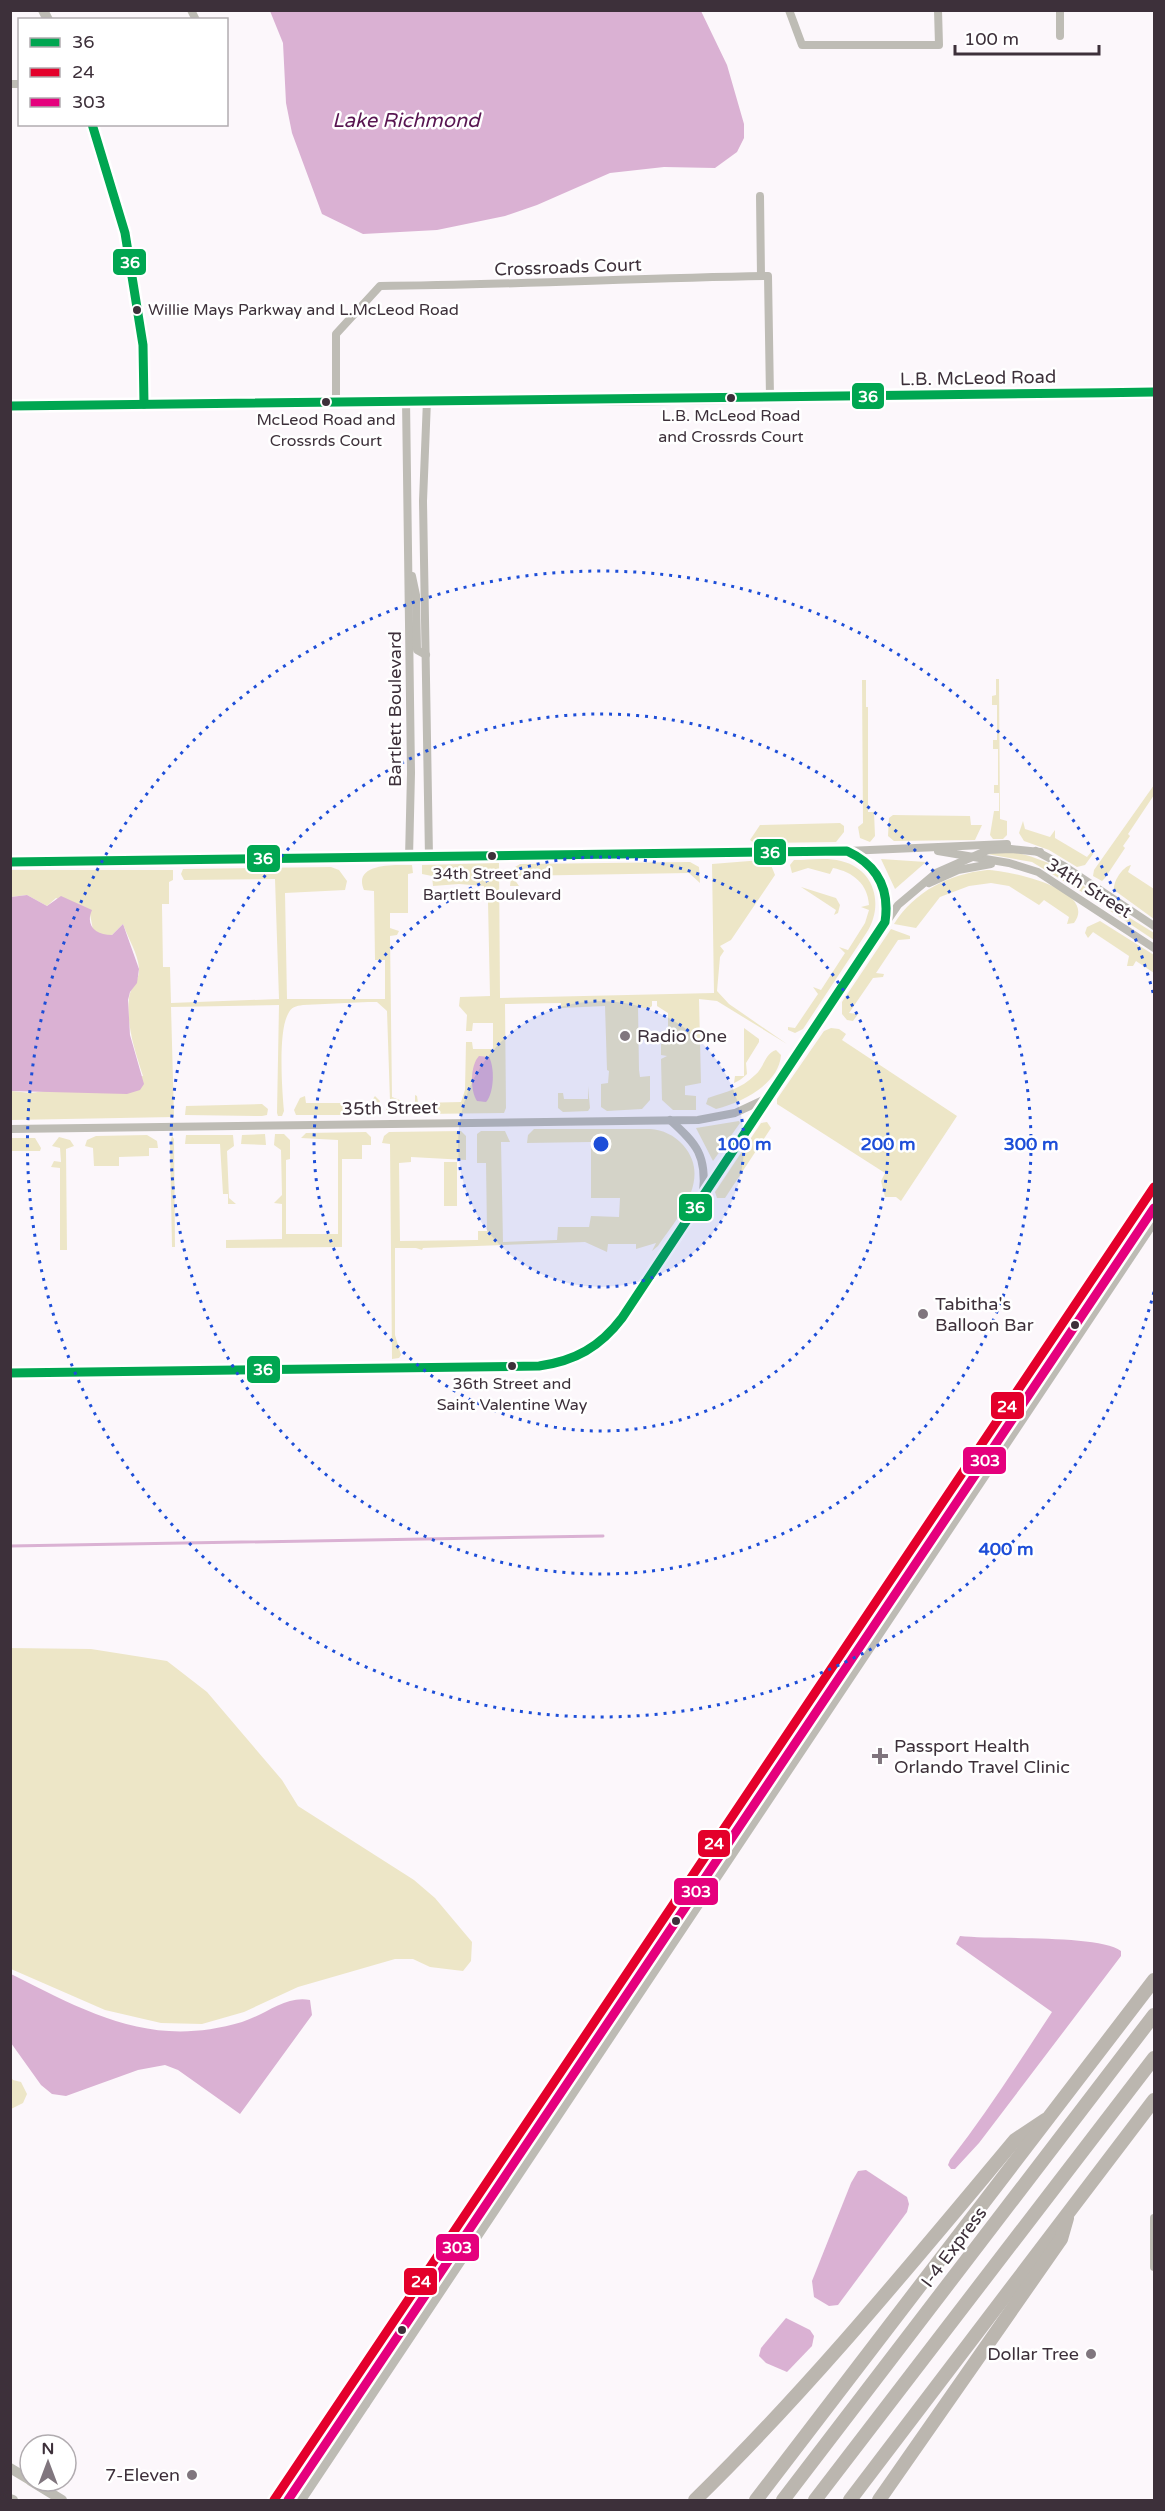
<svg xmlns="http://www.w3.org/2000/svg" width="1165" height="2511" font-family="'Varela Round',sans-serif">
	<style>
		.green { fill: #ede6c7 }
		.water { fill: #dab1d3 }
		.lines { fill: none; stroke-linecap: round; stroke-linejoin: round }
		.stream { stroke: #dab1d3; stroke-width: 3 }
		.street { stroke: #bebcb5; stroke-width: 8 }
		.secondary { stroke: #bdbbb4; stroke-width: 10 }
		.highway { stroke: #bbb6af; stroke-width: 14 }
		.bus-1-casing { stroke: #fff; stroke-width: 14 }
		.bus-2-casing { stroke: #fff; stroke-width: 14 }
		.bus-3-casing { stroke: #fff; stroke-width: 14 }
		.bus-1 { stroke: #00a651; stroke-width: 9 }
		.bus-2 { stroke: #e4002b; stroke-width: 9 }
		.bus-3 { stroke: #e5007d; stroke-width: 9 }
		.ring { fill: none; stroke: #1d4ed8; stroke-width: 3; stroke-dasharray: 3 6 }
		.bus-dot { fill: #3d303a; stroke: #fff; stroke-width: 2 }
		.poi-dot { fill: #80767e; stroke: #fff; stroke-width: 2 }
		.labels { text-anchor: middle; dominant-baseline: central; stroke-width: 5; stroke-linejoin: round; paint-order: stroke }
		.bus-label { font-size: 16px; fill: #3d303a; stroke: #fff }
		.street-label { font-size: 18px; fill: #3d303a; stroke: #fff }
		.poi-label { font-size: 18px; fill: #3d303a; stroke: #fff; text-anchor: start }
		.water-label { font-size: 20px; font-style: italic; fill: #581551; stroke: #fff }
		.centre { fill: #1d4ed8; stroke: #fff; stroke-width: 3 }
		.ring-label { font-size: 18px; text-anchor: middle; font-weight: bold; fill: #1d4ed8; stroke: #fff; stroke-width: 5; stroke-linejoin: round; paint-order: stroke }
		.line-badge { stroke: #fff; stroke-width: 2 }
		.badge-label { font-size: 16px; text-anchor: middle; font-weight: bold; fill: #fff }
	</style>
	<rect width="100%" height="100%" fill="#fcf7fb"/>
	<!-- green -->
	<g class="green">
		<path d="M996,679H999L1000,819L1007,821V835L1003,839H993L990,835L994,811H999V793H994V785H998V749H993V740H997V705H992V696L996,695Z"/>
		<path d="M862,680H866V707H868V812H874L875,836L870,842L860,838L858,827L863,823Z"/>
		<path d="M1154,785V795L1128,834L1130,836L1123,846L1125,848L1105,878L1102,881L1093,876L1094,870Z"/>
		<path d="M893,815L970,816L971,825H982L975,840L894,841L888,836L889,818Z"/>
		<path d="M1023,821L1025,829L1050,837L1055,830V838L1087,857L1092,851L1093,854L1085,865L1077,867L1049,850L1024,841L1019,833Z"/>
		<path d="M840,823L844,826V832L836,842L754,843L750,840L760,825Z"/>
		<path d="M1009,851C1033,855 1077,871 1090,894L1082,892L1032,862L987,854Z"/>
		<path d="M881,859L926,862L895,889Z"/>
		<path d="M762,860L771,865L775,875L731,940L720,946L724,951L720,957L717,991L729,1004L787,1044L717,1001L699,999L701,1083L685,1086V1095L696,1096V1110H673L662,1100L661,1059L667,1056L661,1055V1044L668,1042V1013L657,1006V1001H652V1006L648,1009L638,1006L639,1070L640,1077L650,1076V1100L642,1109L607,1111L601,1107V1084L608,1083L609,1071L607,1070L605,1006L561,1008V1003L505,1004L506,1108L504,1113L422,1114L415,1109V1095L417,1096L418,1103L461,1102L465,1090L466,1042H472L473,1049H493V1023H473L472,1031H466L467,1015L459,1006L460,997L490,996L488,902H486L484,886L459,884L433,886L432,876L422,874V865L499,863L500,998L714,993L712,864Z"/>
		<path d="M794,860C809,860 827,857 841,861C875,869 884,905 867,932L803,1029L795,1033L788,1030V1027L795,1028L818,994L813,987L821,990L845,953L839,947L848,950L865,923L869,910L861,907L869,905C868,884 853,872 833,868L830,874L808,868L792,873L790,865Z"/>
		<path d="M690,862L699,867L700,883L689,873L512,876L519,886H510L512,869L520,864Z"/>
		<path d="M412,865L413,873L408,874V913H390V928L399,931L397,935L390,936L392,1097L402,1101L395,1113L388,1114L386,1110L390,1101L387,1011L377,1002H368L303,1005C296,1006 291,1007 288,1014C278,1032 282,1090 284,1111L282,1116H278L277,1113L279,1005L171,1007L174,1117L11,1120V1091L31,1093L143,1076C135,1051 126,1025 129,998C130,987 140,981 139,968C138,954 128,938 123,924L112,935H101L93,930L90,914L56,898L47,906L27,895L11,897V870H173V880L169,882V904H162V907L163,967H170L171,1003L279,999L275,879L184,880L181,874L183,869L331,867L339,870L347,881L345,890L285,893L287,999H385V960H375L374,891L364,890C352,862 397,865 412,865Z"/>
		<path d="M1131,865L1128,872L1154,889V919L1114,890C1113,882 1122,867 1131,865Z"/>
		<path d="M987,870C1008,870 1099,890 1074,923L1067,924L1069,917L1044,900L1039,905L1009,886L991,883L969,886L940,897L916,928L894,924C915,891 949,874 987,870Z"/>
		<path d="M801,887L836,898L840,905L838,913L834,915L836,910Z"/>
		<path d="M1106,903L1154,933V940L1109,910L1104,904Z"/>
		<path d="M1100,921L1154,955V973L1136,961L1133,966H1127L1129,956L1093,932L1088,938L1085,933L1087,927Z"/>
		<path d="M891,929L910,936V939L898,940L876,973L884,974L883,977L873,978L849,1013L858,1014L853,1021L847,1020L842,1014V1002Z"/>
		<path d="M744,1028L759,1039V1042L746,1063L747,1074C743,1078 739,1081 734,1083L735,1076H744Z"/>
		<path d="M831,1028L839,1029L846,1034L842,1040L957,1116L901,1201L896,1197H885L881,1181L885,1173L777,1104V1099L824,1031Z"/>
		<path d="M776,1050L781,1055C779,1085 740,1103 716,1109L706,1104L708,1098C726,1092 741,1089 755,1075C764,1068 765,1053 776,1050Z"/>
		<path d="M588,1086L590,1108L588,1111L563,1112L558,1108V1093H563L564,1099H588Z"/>
		<path d="M305,1096L306,1103H370L375,1096L380,1101L374,1115H296L294,1110L300,1098Z"/>
		<path d="M262,1104L268,1109L267,1115L262,1116L185,1115L186,1106Z"/>
		<path d="M739,1121L740,1123L713,1161L696,1128Z"/>
		<path d="M767,1122L771,1128L725,1198H717L715,1192L761,1123Z"/>
		<path d="M534,1129H650C663,1130 674,1135 683,1145C713,1179 677,1218 658,1246L652,1251L656,1243L636,1249V1244H608L607,1252L585,1242L423,1248L422,1250L416,1248H395V1335L401,1355L399,1358L392,1359L390,1144L382,1143L384,1136L389,1132L461,1131L466,1136V1160L411,1157V1162L399,1163L400,1241L478,1240V1231H487L486,1163H477V1134L481,1131H505L510,1142H501L503,1242L557,1240L558,1227H589L591,1216L619,1217L620,1198H591V1142L527,1143L528,1135Z"/>
		<path d="M366,1132L371,1137V1145H362V1159H342V1247L226,1248V1240L282,1239V1204L274,1203L282,1195L281,1150L274,1145L275,1134H284L290,1140V1159L286,1160V1234H338V1140L301,1138L306,1133Z"/>
		<path d="M265,1134L266,1145L241,1144L242,1135Z"/>
		<path d="M147,1135L157,1141L158,1148H149V1156L119,1157V1166H94L93,1148L85,1146L87,1140L96,1136Z"/>
		<path d="M186,1135H233L234,1146L227,1151L229,1198L236,1204H228V1194H223L220,1144H185Z"/>
		<path d="M172,1136L174,1139L175,1247H172L170,1145Z"/>
		<path d="M59,1137L70,1140L74,1146L66,1149L67,1250H60V1168L51,1167L54,1161L61,1162L60,1148L52,1146Z"/>
		<path d="M10,1138H35L41,1148L40,1151H11Z"/>
		<rect x="444" y="1162" width="13" height="44"/>
		<path d="M10,1648L91,1649L167,1661L207,1692L282,1780L298,1806L414,1880L435,1898L472,1942L471,1961L463,1971L430,1967L413,1959H395L298,1987L244,2012L202,2024L161,2023L105,2010L11,1969Z"/>
		<path d="M10,2076L13,2080L21,2082L27,2094L23,2103L11,2109Z"/>
	</g>
	<!-- water -->
	<g class="water">
		<path d="M270,11H701L727,65L744,124V138L737,152L715,168L664,167L610,173L537,205L505,216L437,230L363,234L322,214L292,133L286,103L283,43Z"/>
		<path d="M27,895L47,906L61,896L92,910C85,926 96,935 112,935L123,924L139,969L137,983L130,992L128,1000L130,1035L144,1084L140,1090L127,1094L11,1091V897Z"/>
		<path d="M479,1056L489,1057C495,1068 494,1093 486,1102L477,1101C470,1091 470,1065 479,1056Z"/>
		<path d="M960,1936C993,1940 1098,1934 1121,1951V1956L979,2143L955,2169H951L948,2165L950,2160C987,2113 1019,2062 1052,2012L956,1944Z"/>
		<path d="M11,1974C89,2013 151,2049 242,2022C265,2015 286,1995 310,2000L312,2015L240,2114L178,2070L165,2065L138,2070L66,2096L52,2094L41,2085L11,2043Z"/>
		<path d="M866,2170L907,2197L909,2204L907,2212L838,2305L829,2306L814,2297L812,2281L851,2183L858,2171Z"/>
		<path d="M786,2318L810,2330L814,2336L812,2346L787,2372L766,2363L759,2356L761,2348Z"/>
	</g>
	<g class="lines">
		<!-- stream -->
		<path class="stream" d="M10,1546L603,1536"/>
		<!-- street -->
		<g class="street">
			<path d="M191,10L196,20"/>
			<path d="M789,10L802,45H939L938,10"/>
			<path d="M1060,10V36"/>
			<path d="M10,84H20"/>
			<path d="M760,196L761,276"/>
			<path d="M406,400L411,773L409,858"/>
			<path d="M427,400L423,501L429,857"/>
			<path d="M336,401V334L380,286C510,285 639,278 768,276L770,397"/>
			<path d="M412,576L416,595L417,650L426,655"/>
			<path d="M938,851L1009,863L1038,872L1154,948"/>
			<path d="M1036,851L1064,866L1154,926"/>
			<path d="M851,853C877,862 893,892 886,918"/>
			<path d="M10,862L847,851L1007,844"/>
			<path d="M929,883L958,870L991,864"/>
			<path d="M670,1120C697,1144 707,1156 703,1193"/>
			<path d="M10,1129L698,1120L735,1113L765,1099"/>
			<path d="M10,1373L539,1366C575,1362 601,1348 622,1318L767,1098L898,905L936,873L988,850L1011,849L1040,852"/>
			<path d="M1154,2218V2267"/>
		</g>
		<!-- secondary -->
		<g class="secondary">
			<path d="M43,10L48,20"/>
			<path d="M92,124L125,233L143,345L144,404"/>
			<path d="M10,406L427,400L612,401L1154,392"/>
			<path d="M365,2368L362,2400L365,2404"/>
			<path d="M10,2468L30,2480"/>
			<path d="M31,2481L62,2500"/>
			<path d="M10,2499L13,2500"/>
			<path d="M274,2500L1154,1187"/>
			<path d="M301,2500L1154,1221"/>
		</g>
		<!-- highway -->
		<g class="highway">
			<path d="M695,2500C810,2388 912,2263 1015,2140L1045,2120"/>
			<path d="M756,2500L1154,1980"/>
			<path d="M783,2500L1154,2015"/>
			<path d="M815,2500L1154,2058"/>
			<path d="M850,2500L1154,2100"/>
			<path d="M879,2500L1061,2239L1067,2218"/>
		</g>
		<!-- bus-1 casing -->
		<g class="bus-1-casing">
			<g id="bus-1">
				<path d="M92,124L125,233L143,345L144,404"/>
				<path d="M10,406C392,401 773,398 1154,392"/>
				<path d="M10,862L847,851C877,865 890,889 885,922L622,1318C600,1347 575,1361 539,1366L10,1373"/>
			</g>
		</g>
		<!-- bus-2 casing -->
		<g class="bus-2-casing">
			<path id="bus-2" d="M274,2500L1154,1187"/>
		</g>
		<!-- bus-3 casing -->
		<g class="bus-3-casing">
			<path id="bus-3" d="M288,2500L1154,1208"/>
		</g>
		<!-- bus-1 -->
		<use href="#bus-1" class="bus-1"/>
		<!-- bus-2 -->
		<use href="#bus-2" class="bus-2"/>
		<!-- bus-3 -->
		<use href="#bus-3" class="bus-3"/>
	</g>
	<!-- distance rings -->
	<circle cx="601" cy="1144" r="143" fill="#1d4ed8" fill-opacity=".12"/>
	<g class="ring">
		<circle cx="601" cy="1144" r="143"/>
		<circle cx="601" cy="1144" r="287"/>
		<circle cx="601" cy="1144" r="430"/>
		<path d="M1154 1292A573 573 0 1 1 1154 996"/>
	</g>
	<!-- markers -->
	<g class="bus-dot">
		<circle cx="137" cy="310" r="5"/>
		<circle cx="731" cy="398" r="5"/>
		<circle cx="326" cy="402" r="5"/>
		<circle cx="492" cy="856" r="5"/>
		<circle cx="1075" cy="1325" r="5"/>
		<circle cx="512" cy="1366" r="5"/>
		<circle cx="676" cy="1921" r="5"/>
		<circle cx="402" cy="2330" r="5"/>
	</g>
	<g class="poi-dot">
		<circle cx="625" cy="1036" r="6"/>
		<circle cx="923" cy="1314" r="6"/>
		<path d="M877 1747h6v6h6v6h-6v6h-6v-6h-6v-6h6z"/>
		<circle cx="1091" cy="2354" r="6"/>
		<circle cx="192" cy="2475" r="6"/>
	</g>
	<g class="labels">
		<!-- bus labels -->
		<g class="bus-label">
			<text x="148" y="310" text-anchor="start">Willie Mays Parkway and L.McLeod Road</text>
			<text x="731" y="416">L.B. McLeod Road<tspan x="731" dy="21">and Crossrds Court</tspan></text>
			<text x="326" y="420">McLeod Road and<tspan x="326" dy="21">Crossrds Court</tspan></text>
			<text x="492" y="874">34th Street and<tspan x="492" dy="21">Bartlett Boulevard</tspan></text>
			<text x="512" y="1384">36th Street and<tspan x="512" dy="21">Saint Valentine Way</tspan></text>
		</g>
		<!-- street labels -->
		<g class="street-label">
			<text transform="translate(568 267) rotate(-2)">Crossroads Court</text>
			<text transform="translate(978 378) rotate(-1)">L.B. McLeod Road</text>
			<text transform="translate(395 709) rotate(-90)">Bartlett Boulevard</text>
			<text transform="translate(1089 888) rotate(32)">34th Street</text>
			<text transform="translate(390 1108) rotate(-1)">35th Street</text>
			<text transform="translate(954 2247) rotate(-53)">I-4 Express</text>
		</g>
		<!-- poi labels -->
		<g class="poi-label">
			<text x="637" y="1036">Radio One</text>
			<text x="935" y="1304">Tabitha's<tspan x="935" dy="21">Balloon Bar</tspan></text>
			<text x="894" y="1746">Passport Health<tspan x="894" dy="21">Orlando Travel Clinic</tspan></text>
			<text x="1079" y="2354" text-anchor="end">Dollar Tree</text>
			<text x="180" y="2475" text-anchor="end">7-Eleven</text>
		</g>
		<!-- water labels -->
		<g class="water-label">
			<text x="406" y="121">Lake Richmond</text>
		</g>
	</g>
	<circle cx="601" cy="1144" r="9" class="centre"/>
	<g class="ring-label">
		<text x="744" y="1150">100 m</text>
		<text x="888" y="1150">200 m</text>
		<text x="1031" y="1150">300 m</text>
		<text x="1006" y="1555">400 m</text>
	</g>
	<g class="line-badge">
		<rect x="112" y="248" width="35" height="28" rx="6" fill="#00a651"/>
		<rect x="851" y="382" width="34" height="28" rx="6" fill="#00a651"/>
		<rect x="753" y="838" width="34" height="28" rx="6" fill="#00a651"/>
		<rect x="246" y="844" width="35" height="29" rx="6" fill="#00a651"/>
		<rect x="678" y="1193" width="35" height="29" rx="6" fill="#00a651"/>
		<rect x="246" y="1355" width="35" height="29" rx="6" fill="#00a651"/>
		<rect x="990" y="1391" width="35" height="29" rx="6" fill="#e4002b"/>
		<rect x="962" y="1446" width="45" height="29" rx="6" fill="#e5007d"/>
		<rect x="697" y="1829" width="34" height="29" rx="6" fill="#e4002b"/>
		<rect x="673" y="1877" width="46" height="29" rx="6" fill="#e5007d"/>
		<rect x="435" y="2233" width="45" height="29" rx="6" fill="#e5007d"/>
		<rect x="403" y="2267" width="35" height="29" rx="6" fill="#e4002b"/>
	</g>
	<g class="badge-label">
		<text x="130" y="268">36</text>
		<text x="868" y="402">36</text>
		<text x="770" y="858">36</text>
		<text x="263" y="864">36</text>
		<text x="695" y="1213">36</text>
		<text x="263" y="1375">36</text>
		<text x="1007" y="1412">24</text>
		<text x="985" y="1466">303</text>
		<text x="714" y="1849">24</text>
		<text x="696" y="1897">303</text>
		<text x="457" y="2253">303</text>
		<text x="421" y="2287">24</text>
	</g>
	<!-- border -->
	<rect width="1165" height="2511" fill="none" stroke="#3d303a" stroke-width="24"/>
	<!-- legend -->
	<rect x="18" y="18" width="210" height="108" fill="#ffffff" stroke="#b1acb0" stroke-width="1.5"/>
	<rect x="30" y="38" width="30" height="9" fill="#00a651" stroke="#b1acb0" stroke-width="1.5"/>
	<text x="72" y="48" font-size="18" fill="#3d303a">36</text>
	<rect x="30" y="68" width="30" height="9" fill="#e4002b" stroke="#b1acb0" stroke-width="1.5"/>
	<text x="72" y="78" font-size="18" fill="#3d303a">24</text>
	<rect x="30" y="98" width="30" height="9" fill="#e5007d" stroke="#b1acb0" stroke-width="1.5"/>
	<text x="72" y="108" font-size="18" fill="#3d303a">303</text>
	<!-- north arrow -->
	<g transform="translate(48 2463)"><circle r="28" fill="#ffffff" stroke="#b1acb0" stroke-width="1.5"/>
	<path d="M0-4.5L10 22L0 15L-10 22Z" fill="#80767e"/>
	<text y="-9" font-size="16" font-weight="bold" text-anchor="middle" fill="#3d303a">N</text>
	</g>
	<!-- scale -->
	<path d="M955 45v9h144v-9" fill="none" stroke="#3d303a" stroke-width="3"/>
	<text x="964" y="45" font-size="18" fill="#3d303a" stroke="#ffffff" stroke-width="4.5" paint-order="stroke">100 m</text>
</svg>
